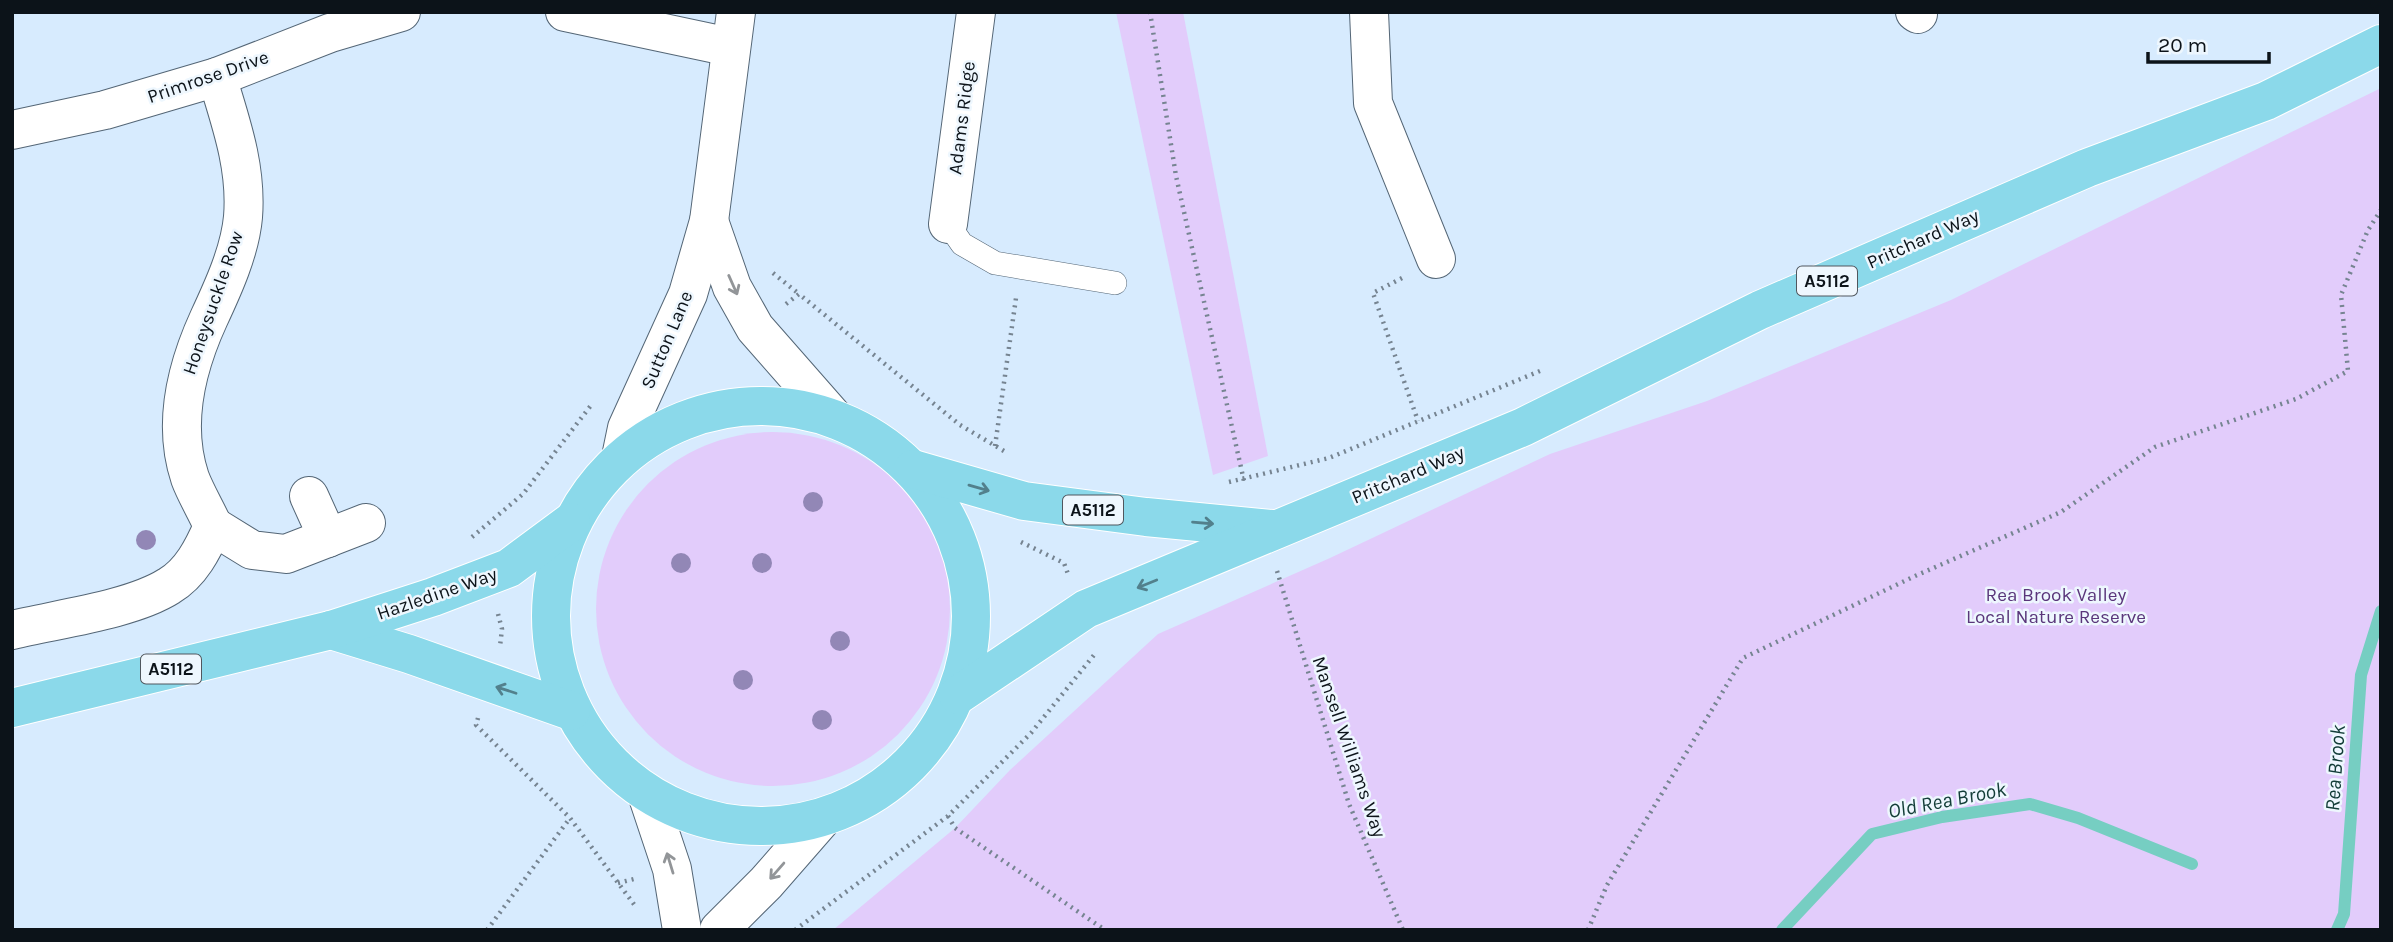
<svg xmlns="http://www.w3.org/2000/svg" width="2393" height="942" font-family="Karla,sans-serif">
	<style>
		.green { fill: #e2ccfb }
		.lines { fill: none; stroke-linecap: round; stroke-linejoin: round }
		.stream { stroke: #76cec2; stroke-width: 12 }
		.lane-casing { stroke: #546676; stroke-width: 24 }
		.street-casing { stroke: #546676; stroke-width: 40 }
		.primary-casing { stroke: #fff; stroke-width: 40 }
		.path { stroke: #768491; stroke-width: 4.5; stroke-dasharray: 2 5; stroke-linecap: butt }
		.lane { stroke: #fff; stroke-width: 23 }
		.street { stroke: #fff; stroke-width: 38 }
		.primary { stroke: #8bd9ea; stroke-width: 38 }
		.tree { fill: #9287b6 }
		.oneway { stroke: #929598 }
		.oneway2 { stroke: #52808c }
		.labels { text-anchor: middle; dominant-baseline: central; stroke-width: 5; stroke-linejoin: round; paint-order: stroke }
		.shield { fill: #eef7fe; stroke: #50575e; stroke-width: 2 }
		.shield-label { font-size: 18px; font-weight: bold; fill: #0c1319 }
		.street-label { font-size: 19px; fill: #0c1319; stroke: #eef7fe }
		.park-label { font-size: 19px; fill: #5a367b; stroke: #eef7fe }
		.water-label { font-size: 21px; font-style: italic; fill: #133d38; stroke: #eef7fe }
	</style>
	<rect width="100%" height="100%" fill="#d7ebfe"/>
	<!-- green -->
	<g class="green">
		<path d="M1116,12H1183L1268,456L1213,475Z"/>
		<path d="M2381,88V930H833L955,828L1010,770L1158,634L1330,558L1550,454L1707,401L1951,300Z"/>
		<circle cx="773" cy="609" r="177"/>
	</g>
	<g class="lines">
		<!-- stream -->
		<g class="stream">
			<path d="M1782,930L1872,834L1942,817L2030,804L2078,818L2192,864"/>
			<path d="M2337,930L2344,914L2361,675L2381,611"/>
		</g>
		<!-- lane casing -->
		<g class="lane-casing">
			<path id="lane" d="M948,224L962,244L995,263L1115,283"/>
		</g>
		<!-- street casing -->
		<g class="street-casing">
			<g id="street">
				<path d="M565,12L730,47"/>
				<path d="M1369,12L1373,103L1436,259"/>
				<path d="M1915,12L1918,14"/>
				<path d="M12,130L105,110L217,77L330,33L401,12"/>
				<path d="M709,221L732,287L755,328L834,418"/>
				<path d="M948,224L976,12"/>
				<path d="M621,457L627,428L688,294L709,221L736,12"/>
				<path d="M309,496L328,538"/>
				<path d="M213,526L252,550L286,554L366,523"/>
				<path d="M12,630C57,619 131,610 169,586C191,573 203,549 213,526C206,510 196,494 190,478C172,424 186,368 209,318C223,288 240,251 243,217C247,168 231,123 217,77"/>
				<path d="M647,794L672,869L682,930"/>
				<path d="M719,930L766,883L821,820"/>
			</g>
		</g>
		<!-- primary casing -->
		<g class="primary-casing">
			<g id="primary">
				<circle cx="761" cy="616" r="210"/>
				<path d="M913,469L1024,501L1146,517L1272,529"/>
				<path d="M331,630L409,654L571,711"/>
				<path d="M958,695L1086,609L1523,427L1760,310L2087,168L2266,101L2381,44"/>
				<path d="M12,708L331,630L433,597L509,568L571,522"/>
			</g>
		</g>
		<!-- path -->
		<g class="path">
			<path d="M1150,12L1176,176L1244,481"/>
			<path d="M773,273L799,294"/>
			<path d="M1402,278L1373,293L1418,421"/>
			<path d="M786,304L799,294L960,425L1004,451"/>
			<path d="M995,446L1016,298"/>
			<path d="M1229,482L1329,458L1540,371"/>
			<path d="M472,537L523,494L592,404"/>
			<path d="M1021,542L1064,563L1068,574"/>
			<path d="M1277,571L1349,804L1403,930"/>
			<path d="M498,614L502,629L500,646"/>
			<path d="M478,718L476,725L570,818L636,907"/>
			<path d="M948,816L955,828L1105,930"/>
			<path d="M618,883L634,879"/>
			<path d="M487,930L570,818"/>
			<path d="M795,930L948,816L1031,733L1094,655"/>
			<path d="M1588,930L1607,885L1743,658L1915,576L2061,512L2155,447L2296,399L2348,371L2341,295L2368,230L2381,210"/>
		</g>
		<!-- lane -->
		<use href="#lane" class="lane"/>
		<!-- street -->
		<use href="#street" class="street"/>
		<!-- primary -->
		<use href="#primary" class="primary"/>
	</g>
	<!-- trees -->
	<g class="tree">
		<circle cx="813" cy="502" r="10"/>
		<circle cx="146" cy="540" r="10"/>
		<circle cx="681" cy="563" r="10"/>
		<circle cx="762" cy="563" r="10"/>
		<circle cx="840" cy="641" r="10"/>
		<circle cx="743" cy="680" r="10"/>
		<circle cx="822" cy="720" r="10"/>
	</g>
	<!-- one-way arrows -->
	<defs><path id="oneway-shaft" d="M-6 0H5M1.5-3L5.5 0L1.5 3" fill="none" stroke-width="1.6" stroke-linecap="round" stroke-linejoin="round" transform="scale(1.75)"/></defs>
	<g class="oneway">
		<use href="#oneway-shaft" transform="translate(733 285) rotate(66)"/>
		<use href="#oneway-shaft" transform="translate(670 863) rotate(-107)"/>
		<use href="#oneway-shaft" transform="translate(777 871) rotate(131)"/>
	</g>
	<g class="oneway2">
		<use href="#oneway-shaft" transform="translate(979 488) rotate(16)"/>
		<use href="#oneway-shaft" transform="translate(1203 523) rotate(5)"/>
		<use href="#oneway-shaft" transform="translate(1147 584) rotate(158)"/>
		<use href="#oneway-shaft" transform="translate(506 690) rotate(-162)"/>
	</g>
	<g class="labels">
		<!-- shield labels -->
		<g class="shield">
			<rect x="1797" y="266.5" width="60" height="29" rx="5"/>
			<rect x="1063" y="495.5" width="60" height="29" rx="5"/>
			<rect x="141" y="654.5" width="60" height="29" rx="5"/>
		</g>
		<g class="shield-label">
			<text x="1827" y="281">A5112</text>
			<text x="1093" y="510">A5112</text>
			<text x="171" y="669">A5112</text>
		</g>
		<!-- street labels -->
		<g class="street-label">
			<text transform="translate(208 77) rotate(-19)">Primrose Drive</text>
			<text transform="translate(962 118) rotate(-83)">Adams Ridge</text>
			<text transform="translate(1923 239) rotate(-24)">Pritchard Way</text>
			<text transform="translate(213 303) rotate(-71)">Honeysuckle Row</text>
			<text transform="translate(667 340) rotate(-67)">Sutton Lane</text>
			<text transform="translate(1408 475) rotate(-23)">Pritchard Way</text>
			<text transform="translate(437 594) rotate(-19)">Hazledine Way</text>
			<text transform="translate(1349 747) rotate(71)">Mansell Williams Way</text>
		</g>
		<!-- park labels -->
		<g class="park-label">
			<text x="2056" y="595">Rea Brook Valley<tspan x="2056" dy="22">Local Nature Reserve</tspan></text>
		</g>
		<!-- water labels -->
		<g class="water-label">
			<text transform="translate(2335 768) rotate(-86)">Rea Brook</text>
			<text transform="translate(1947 800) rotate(-11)">Old Rea Brook</text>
		</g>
	</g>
	<!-- border -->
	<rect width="2393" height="942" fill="none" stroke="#0c1319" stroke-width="28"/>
	<!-- scale -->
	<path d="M2148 52v10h121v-10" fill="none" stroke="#0c1319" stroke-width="3.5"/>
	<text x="2158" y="52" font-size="21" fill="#0c1319" stroke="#eef7fe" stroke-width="5" paint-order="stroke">20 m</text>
</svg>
